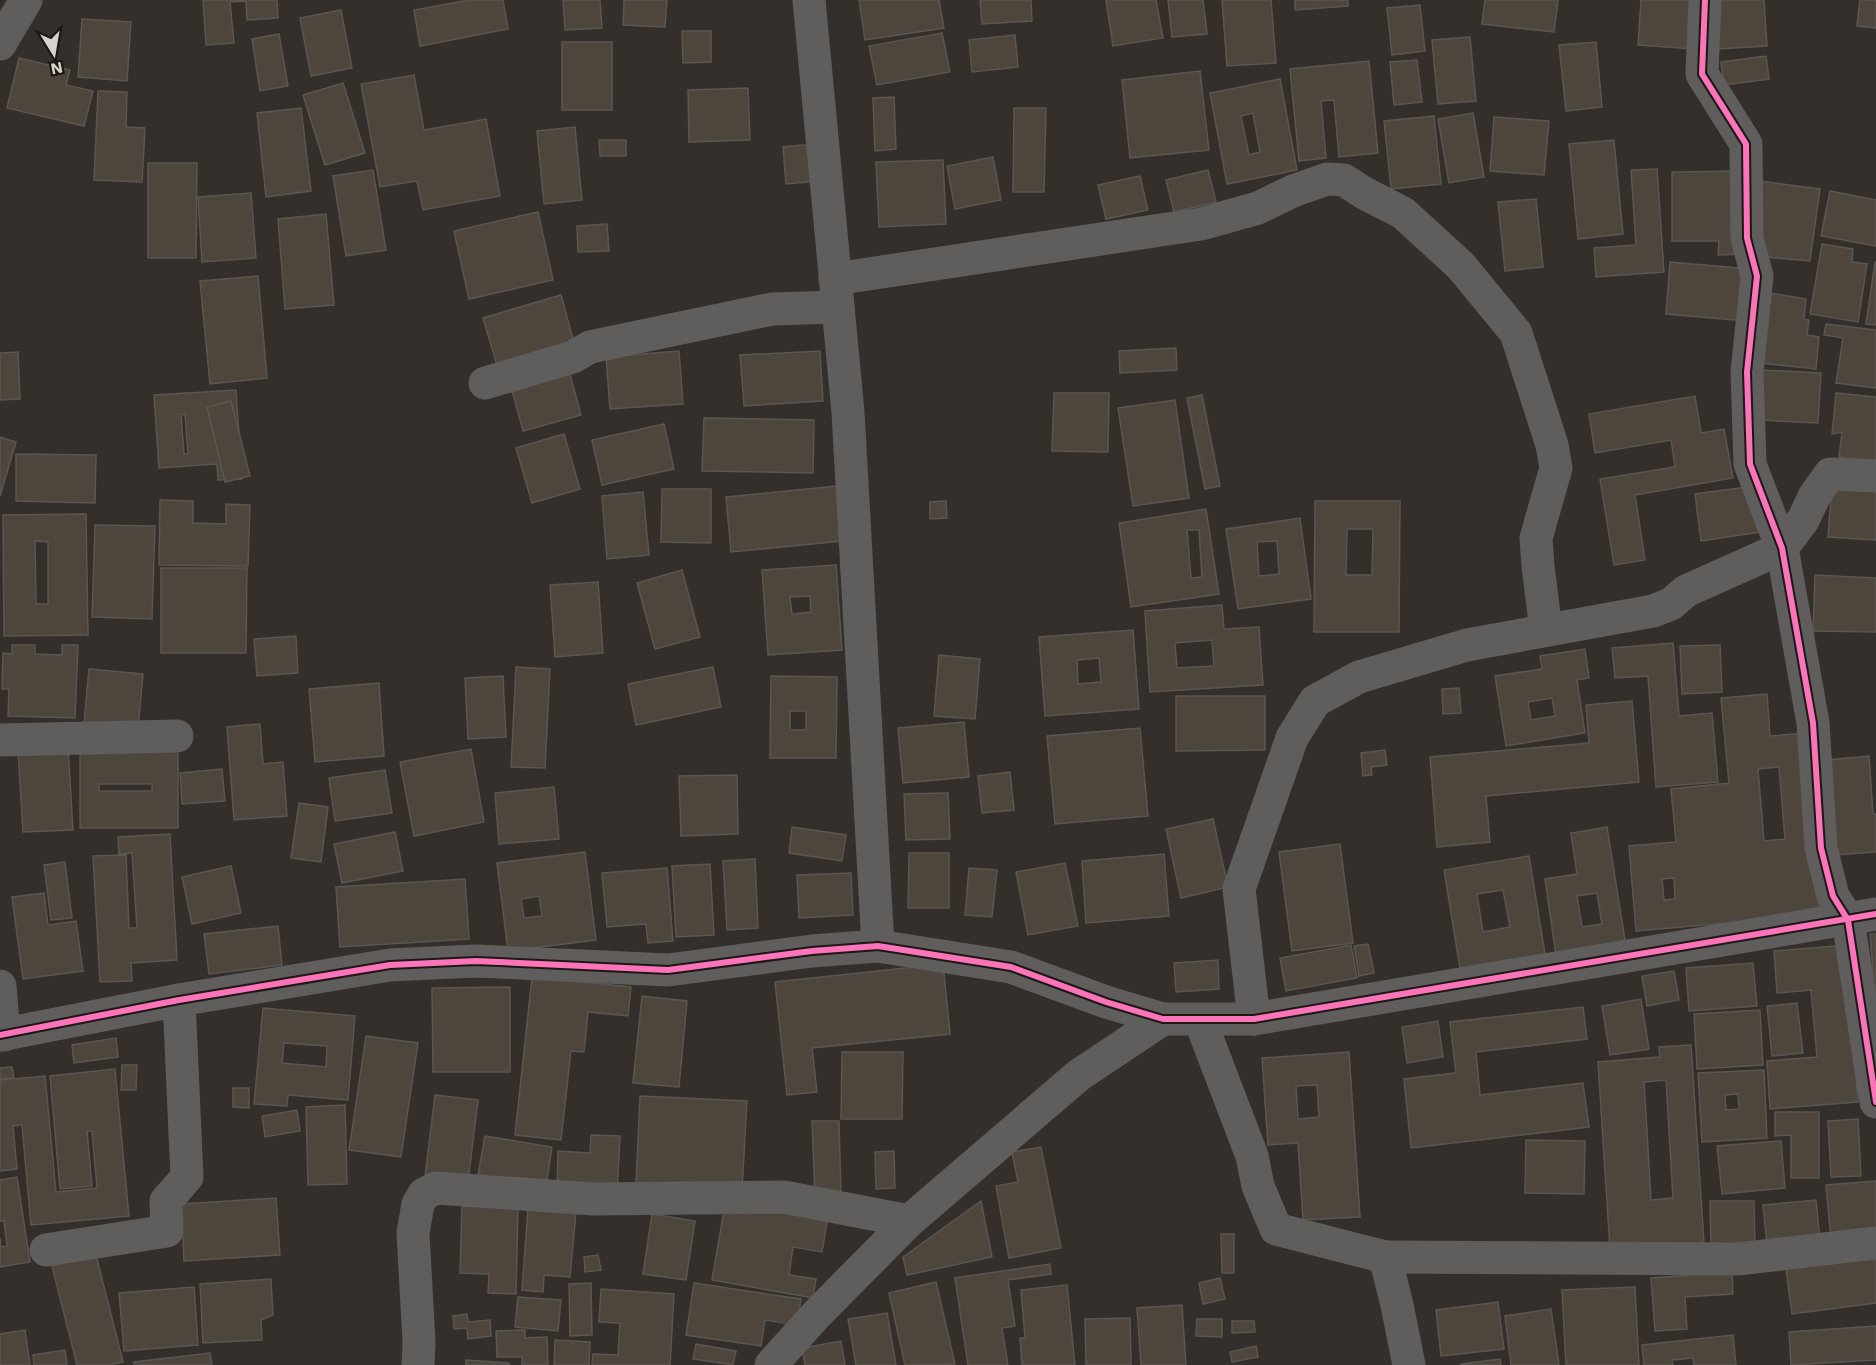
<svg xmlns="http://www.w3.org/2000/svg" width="1876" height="1365" font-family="'Work Sans',sans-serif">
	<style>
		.building { fill: #4e463d; stroke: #5a5652; stroke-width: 1.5; fill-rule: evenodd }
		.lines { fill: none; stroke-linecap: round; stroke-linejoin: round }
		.street { stroke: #605d5d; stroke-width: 33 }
		.cycleway-casing { stroke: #1c1814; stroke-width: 10 }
		.cycleway { stroke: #fb73b8; stroke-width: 6 }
	</style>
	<rect width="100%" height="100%" fill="#342f2b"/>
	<!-- building -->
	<g class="building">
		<path d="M203,0H277L278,18L247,20L246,1L230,2L234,43L206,45Z"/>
		<path d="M469,0H503L508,29L420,46L414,10Z"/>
		<path d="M563,0H600L602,28L565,30Z"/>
		<path d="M624,0H667L665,27L623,25Z"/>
		<path d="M859,0H939L944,28L865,40Z"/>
		<path d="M980,0H1031L1032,21L982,24Z"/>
		<path d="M1106,0H1156L1163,38L1113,46Z"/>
		<path d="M1168,0H1203L1207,34L1172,37Z"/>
		<path d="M1222,0H1271L1276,63L1227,66Z"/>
		<path d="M1295,0H1348V6L1295,10Z"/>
		<path d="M1485,0H1558L1554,32L1482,24Z"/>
		<path d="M1641,0H1697L1694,49L1638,45Z"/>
		<path d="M1715,0H1764L1767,46L1718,49Z"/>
		<path d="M1860,0H1876V28L1857,26Z"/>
		<path d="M1420,5L1425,51L1392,55L1387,8Z"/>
		<path d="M341,10L352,68L311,76L300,18Z"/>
		<path d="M82,19L131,22L127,81L78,77Z"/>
		<path d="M682,31H711V62L683,63Z"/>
		<path d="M942,33L950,72L877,85L869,46Z"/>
		<path d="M279,34L288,86L260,91L252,39Z"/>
		<path d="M1015,35L1018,67L972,72L969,40Z"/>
		<path d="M1470,37L1476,101L1438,104L1432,40Z"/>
		<rect x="562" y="42" width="50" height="68"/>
		<path d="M1596,42L1602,107L1566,111L1559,45Z"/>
		<path d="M1766,56L1769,79L1724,85L1721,62Z"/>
		<path d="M19,58L70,70L66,85L93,91L84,126L7,108Z"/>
		<path d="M1417,60L1422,102L1394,105L1390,62Z"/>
		<path d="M1369,61L1378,153L1339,157L1334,100L1321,101L1326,158L1299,161L1290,69Z"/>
		<path d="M1200,71L1209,150L1130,158L1122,80Z"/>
		<path d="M414,75L424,130L486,119L500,196L423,210L417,181L380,187L361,84Z"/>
		<path d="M1280,79L1297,170L1227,184L1210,93ZM1253,113L1260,152L1249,155L1241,116Z"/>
		<path d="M343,83L365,153L325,165L303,95Z"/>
		<path d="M748,88L750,140L689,142L688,90Z"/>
		<path d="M98,91L127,92L126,127L145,128L142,182L94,180Z"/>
		<path d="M894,97L896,149L875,151L873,98Z"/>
		<path d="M301,108L311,191L266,197L257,113Z"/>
		<path d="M1014,108H1046L1044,192H1013Z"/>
		<path d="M1473,113L1484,177L1449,183L1438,119Z"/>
		<path d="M1434,116L1441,184L1391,189L1384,121Z"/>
		<path d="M1494,117L1549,121L1544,175L1490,171Z"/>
		<path d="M575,127L582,200L544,204L537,131Z"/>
		<path d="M599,140H626V156H600Z"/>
		<path d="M1614,140L1623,234L1578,239L1569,144Z"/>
		<path d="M814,144L818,181L786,184L783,147Z"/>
		<path d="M993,157L1001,200L955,209L947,166Z"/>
		<path d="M943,160L946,224L879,227L876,162Z"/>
		<path d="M148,163H197L196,258H148Z"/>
		<path d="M1657,169L1664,272L1596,277L1594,248L1636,245L1631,170Z"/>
		<path d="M373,170L386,250L346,256L333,176Z"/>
		<path d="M1208,170L1216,202L1174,212L1166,180Z"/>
		<path d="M1743,171V254L1718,255L1719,241H1672V172Z"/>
		<path d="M1140,176L1148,210L1106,219L1098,185Z"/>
		<path d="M1752,180L1820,189L1810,261L1765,257Z"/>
		<path d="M1830,191L1876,200V246L1821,236Z"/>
		<path d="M251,193L256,258L202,262L198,197Z"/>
		<path d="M1536,199L1543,267L1505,271L1498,202Z"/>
		<path d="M538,212L553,280L469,299L454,231Z"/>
		<path d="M326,214L334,305L285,309L278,219Z"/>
		<path d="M607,224L609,251L578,252L577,226Z"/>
		<path d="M1822,244L1853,249L1852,262L1867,264L1858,322L1810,314Z"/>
		<path d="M1670,262L1750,269L1746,321L1666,314Z"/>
		<path d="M1875,262H1876V325L1866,324Z"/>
		<path d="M258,276L267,378L210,384L200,281Z"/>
		<path d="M1764,292L1806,299L1804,319L1809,320L1807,335L1819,337L1816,369L1760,363Z"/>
		<path d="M561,295L576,350L499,372L483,318Z"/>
		<path d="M1826,324L1876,330V388L1836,383L1843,338L1824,335Z"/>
		<path d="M1176,348L1177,370L1120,373L1119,351Z"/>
		<path d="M679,351L683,404L610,409L606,357Z"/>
		<path d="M820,351L823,401L744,406L740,355Z"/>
		<path d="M18,352L20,399L0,400V353Z"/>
		<path d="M567,363L581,415L523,431L509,379Z"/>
		<path d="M1763,370L1821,373L1818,423L1761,420Z"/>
		<path d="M236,390L242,479L218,480L217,464L159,468L154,395ZM185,414L188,454H184L181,415Z"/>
		<path d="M1054,393H1109L1108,452L1052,451Z"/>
		<path d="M1836,393L1876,397V461L1839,457L1842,432L1832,434Z"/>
		<path d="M1202,395L1220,486L1205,489L1187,398Z"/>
		<path d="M1695,396L1701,433L1724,429L1733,478L1635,495L1645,560L1614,565L1600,479L1675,467L1671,440L1595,453L1589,414Z"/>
		<path d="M1175,400L1189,498L1133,506L1118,408Z"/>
		<path d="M231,401L250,476L225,482L207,407Z"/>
		<path d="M704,418L814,420L813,473L702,471Z"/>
		<path d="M664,424L674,469L602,485L592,440Z"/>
		<path d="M564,434L580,489L532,503L516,448Z"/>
		<path d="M0,437L16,442L0,496Z"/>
		<path d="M16,454L96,455L95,503L16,501Z"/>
		<path d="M1832,483L1876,486V540L1828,537Z"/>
		<path d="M837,486L842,541L731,552L726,497Z"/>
		<path d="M1754,486L1760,532L1701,541L1695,494Z"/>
		<path d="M662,489H711V543L661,542Z"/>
		<path d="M643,492L649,555L607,559L602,496Z"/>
		<path d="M160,500L193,501V523L226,524V504L250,505L248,566L159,565Z"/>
		<path d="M946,501L947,518L930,519V502Z"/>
		<path d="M1315,501H1400L1399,632H1314ZM1347,529H1373L1372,575H1346Z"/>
		<path d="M1206,509L1219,594L1131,607L1119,523ZM1187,530H1199L1202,577L1191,578Z"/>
		<path d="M86,514L88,635L4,636L3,515ZM35,541L48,542V604H36Z"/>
		<path d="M1300,518L1311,599L1238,609L1226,529ZM1277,541L1279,574L1259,576L1257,542Z"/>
		<path d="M95,525L155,526L152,619L92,617Z"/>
		<path d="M836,565L842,650L768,655L762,570ZM810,596L811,612L792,614L790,597Z"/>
		<path d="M161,568H247L246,653H161Z"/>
		<path d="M682,570L700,637L655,649L637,583Z"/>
		<path d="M1815,575L1876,578V632L1813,631Z"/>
		<path d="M598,582L603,653L555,657L550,585Z"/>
		<path d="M1222,605L1224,629L1259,627L1263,685L1150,692L1145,611ZM1212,640L1214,666L1177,668L1175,643Z"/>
		<path d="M1133,630L1139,709L1045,716L1039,637ZM1099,658L1101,682L1078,684L1077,660Z"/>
		<path d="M296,636L298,673L257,676L254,639Z"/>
		<path d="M1673,643L1679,716L1712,713L1718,782L1656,787L1648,676L1615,678L1612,648Z"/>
		<path d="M12,645H35V654L62,655V645H78L75,718L8,716L9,689H2L3,653L12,654Z"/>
		<path d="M1720,645L1722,692L1682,694L1680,646Z"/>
		<path d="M1585,649L1589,678L1577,680L1585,733L1506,746L1495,676L1542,669L1540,656ZM1552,698L1555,716L1531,720L1528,702Z"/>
		<path d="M939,655L980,659L975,719L934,716Z"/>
		<path d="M516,667L550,669L545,768L511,767Z"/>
		<path d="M713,667L721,707L636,725L628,684Z"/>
		<path d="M89,669L143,674L138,728L84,723Z"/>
		<path d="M503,676L506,737L468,739L465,678Z"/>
		<path d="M771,676L837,677L836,758H770ZM790,711H806V730H790Z"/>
		<path d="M379,683L384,756L315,762L309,689Z"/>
		<path d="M1459,688L1461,713L1443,714L1442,689Z"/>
		<path d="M1767,694L1770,736L1806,733L1822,915L1636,931L1629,846L1676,842L1671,789L1729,783L1721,698ZM1779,767L1785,839L1764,841L1758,769ZM1674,878L1675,899L1664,900L1662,879Z"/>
		<path d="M1176,696H1265V750L1176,751Z"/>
		<path d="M1632,701L1639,782L1486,796L1490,842L1437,847L1430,757L1589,743L1586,705Z"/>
		<path d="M964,722L969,777L903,783L898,728Z"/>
		<path d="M260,724L263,764L283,762L287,816L234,820L227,727Z"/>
		<path d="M1140,728L1148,816L1055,824L1047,736Z"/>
		<path d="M68,748L73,830L23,832L18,751Z"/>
		<path d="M80,749H178V828H80ZM99,784H152V791H99Z"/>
		<path d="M471,749L484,822L414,836L400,762Z"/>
		<path d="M1385,750L1387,765L1371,767L1372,775L1363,776L1361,753Z"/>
		<path d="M1869,756L1873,814H1876V852L1834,855L1826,760Z"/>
		<path d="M222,769L225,801L182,804L180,773Z"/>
		<path d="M385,770L392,813L335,821L329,778Z"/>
		<path d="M1010,772L1014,810L982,813L978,776Z"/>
		<path d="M737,775L738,834L681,836L679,776Z"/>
		<path d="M554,787L559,839L499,844L495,793Z"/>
		<path d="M948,793L950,839L906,840L904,794Z"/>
		<path d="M299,803L328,807L321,862L291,858Z"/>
		<path d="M1213,819L1228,887L1181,898L1166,829Z"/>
		<path d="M792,827L846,835L842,861L789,853Z"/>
		<path d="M1607,827L1626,946L1556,956L1545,879L1577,874L1571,833ZM1597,893L1602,924L1582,927L1577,896Z"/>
		<path d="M395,832L403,871L342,883L334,844Z"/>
		<path d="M170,834L177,960L131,963L132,981L100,982L93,856L126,855L129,928H137L132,853L119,854L118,837Z"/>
		<path d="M1340,844L1353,943L1292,951L1279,852Z"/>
		<path d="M585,852L596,940L508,951L497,863ZM539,896L542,916L524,918L521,899Z"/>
		<path d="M909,853H949V908H908Z"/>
		<path d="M1164,854L1169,916L1086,923L1082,861Z"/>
		<path d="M1529,856L1545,954L1460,968L1444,870ZM1503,890L1510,927L1483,932L1477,894Z"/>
		<path d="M755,859L758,928L727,930L723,861Z"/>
		<path d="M65,862L72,918L51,920L44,865Z"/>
		<path d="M1065,863L1078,926L1028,935L1016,872Z"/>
		<path d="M710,864L714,935L676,937L672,866Z"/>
		<path d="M231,866L241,913L192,924L182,877Z"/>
		<path d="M667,868L673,941L648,943L646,924L607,927L602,873Z"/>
		<path d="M969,868L997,870L992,917L965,915Z"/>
		<path d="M851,873L853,915L799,918L797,875Z"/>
		<path d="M465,879L469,939L340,947L336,887Z"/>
		<path d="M44,893L48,925L76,921L83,971L23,979L12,897Z"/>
		<path d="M278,926L282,965L209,974L204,934Z"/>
		<path d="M1870,934H1876V1008Z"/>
		<path d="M1368,944L1374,973L1359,976L1354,946Z"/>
		<path d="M1351,945L1357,978L1286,991L1280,958Z"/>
		<path d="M1846,945L1858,1102L1770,1109L1767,1061L1817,1057L1811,990L1777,993L1774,951Z"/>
		<path d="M1218,960L1219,989L1176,992L1174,963Z"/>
		<path d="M1753,963L1757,1006L1689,1011L1686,968Z"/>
		<path d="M943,964L950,1034L812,1048L817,1092L787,1095L775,982Z"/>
		<path d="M1674,971L1679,1000L1647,1006L1642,976Z"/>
		<path d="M532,977L631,987L628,1016L588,1012L584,1052L571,1051L561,1140L515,1135Z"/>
		<path d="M510,987V1072H433L432,988Z"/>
		<path d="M642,996L687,1001L679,1087L633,1083Z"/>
		<path d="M1641,999L1649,1049L1610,1055L1602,1006Z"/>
		<path d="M1797,1003L1803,1053L1772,1056L1767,1006Z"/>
		<path d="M1583,1007L1587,1039L1476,1052L1480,1095L1583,1083L1589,1127L1411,1148L1404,1079L1456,1073L1450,1022Z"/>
		<path d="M263,1008L355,1016L348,1100L288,1095L287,1106L254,1104ZM284,1043L327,1046L326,1067L282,1063Z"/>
		<path d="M1760,1010L1763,1065L1697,1069L1694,1014Z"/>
		<path d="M1438,1021L1443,1057L1407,1063L1402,1027Z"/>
		<path d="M366,1036L418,1043L401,1157L349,1150Z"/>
		<path d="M116,1038L118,1057L74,1063L72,1045Z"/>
		<path d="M1691,1045L1704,1243L1610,1249L1598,1062L1660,1057L1659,1047ZM1666,1080L1673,1198L1651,1200L1644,1082Z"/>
		<path d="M842,1052H903L902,1119H841Z"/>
		<path d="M1349,1052L1360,1217L1303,1220L1298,1143L1268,1145L1262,1058ZM1317,1085L1319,1117L1298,1119L1296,1086Z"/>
		<path d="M122,1065H137L136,1090H121Z"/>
		<path d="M12,1067L14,1078L0,1079V1068Z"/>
		<path d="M115,1069L129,1216L31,1225L22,1125L13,1126L17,1169L0,1171V1080L45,1076L56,1192L97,1188L92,1131H87L92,1186L60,1189L50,1076Z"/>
		<path d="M1764,1070L1767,1138L1702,1142L1698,1073ZM1738,1094L1739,1109L1726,1110L1725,1095Z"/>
		<path d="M233,1088H249V1108L233,1107Z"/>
		<path d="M435,1095L478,1100L467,1190L424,1185Z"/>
		<path d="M640,1096L747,1101L742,1189L636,1184Z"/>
		<path d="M345,1105L347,1184L308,1185L306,1107Z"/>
		<path d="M297,1110L300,1131L265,1137L262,1116Z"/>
		<path d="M1775,1112H1819V1178H1791V1135L1775,1136Z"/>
		<path d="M1858,1119L1861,1176L1831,1177L1828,1121Z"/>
		<path d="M812,1121H839L841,1195L815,1196Z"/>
		<path d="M591,1135L620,1136L617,1194L557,1191L558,1151L590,1153Z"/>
		<path d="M485,1136L552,1147L546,1186L478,1175Z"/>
		<path d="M1526,1140L1585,1141L1584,1194L1525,1193Z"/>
		<path d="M1781,1141L1785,1188L1722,1194L1717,1146Z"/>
		<path d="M1041,1147L1061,1248L1009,1258L996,1186L1018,1182L1012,1152Z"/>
		<path d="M894,1151L895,1188L876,1189L875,1152Z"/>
		<path d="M17,1177L30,1262L0,1267V1238L1,1247L7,1246L4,1221H0V1180Z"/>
		<path d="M1876,1181V1236L1831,1240L1826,1185Z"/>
		<path d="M276,1198L280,1255L184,1261L181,1204Z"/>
		<path d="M726,1199L828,1216L822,1252L793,1247L789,1275L816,1279L813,1298L712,1280Z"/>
		<path d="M1816,1200L1820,1240L1767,1245L1763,1205Z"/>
		<path d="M981,1201L992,1257L907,1275L903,1257Z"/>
		<path d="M1710,1201H1754L1755,1246L1711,1247Z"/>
		<path d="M462,1206L518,1207L516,1294L488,1293L489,1274L460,1273Z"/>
		<path d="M528,1208L576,1212L570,1277L544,1275L543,1292L522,1290Z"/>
		<path d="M652,1214L695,1221L686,1280L643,1274Z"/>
		<path d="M1221,1234H1234V1273H1222Z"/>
		<path d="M1876,1250V1303L1792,1314L1785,1262Z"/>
		<path d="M96,1255L123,1362L110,1365H77L52,1266Z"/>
		<path d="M598,1255L601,1270L585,1272L584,1257Z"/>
		<path d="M1050,1264L1051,1274L1008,1280L1015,1326L1002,1328L1008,1365H968L955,1278Z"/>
		<path d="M1732,1272L1733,1294L1685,1297L1687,1329L1655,1331L1651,1278Z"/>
		<path d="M1220,1278L1225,1299L1203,1304L1199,1283Z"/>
		<path d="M271,1279L273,1315L261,1320L262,1340L203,1343L200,1284Z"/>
		<path d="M936,1282L955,1364L905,1365L889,1293Z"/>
		<path d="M591,1283L592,1335L570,1336L569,1284Z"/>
		<path d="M694,1283L801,1299L797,1325L765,1320L761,1346L686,1335Z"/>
		<path d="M1067,1285L1075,1365H1022L1020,1338H1025L1021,1290Z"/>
		<path d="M194,1287L198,1345L124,1351L119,1293Z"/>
		<path d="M1635,1287L1639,1365H1566L1562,1290Z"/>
		<path d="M601,1289L674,1294L670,1365H592L593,1354L618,1355L620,1323L599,1322Z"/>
		<path d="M518,1297L561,1300L558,1331L515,1327Z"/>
		<path d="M1498,1302L1504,1349L1441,1356L1436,1310Z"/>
		<path d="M1182,1305L1186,1365H1141L1137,1308Z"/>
		<path d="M1551,1309L1559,1365H1511L1505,1316Z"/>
		<path d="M887,1313L896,1365H856L848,1319Z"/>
		<path d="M467,1314L468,1322L490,1320L491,1336L468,1339L467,1328L454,1329L453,1316Z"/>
		<path d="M1130,1318L1131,1365H1086L1085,1319Z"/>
		<path d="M1197,1319H1222V1337L1196,1336Z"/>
		<path d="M1232,1321H1254L1255,1332L1232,1333Z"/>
		<path d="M1876,1326V1360L1791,1365L1789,1332Z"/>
		<path d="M25,1330L30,1365H0V1334Z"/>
		<path d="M525,1330V1338L547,1337L548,1365H522V1357H497L496,1331Z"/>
		<path d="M1733,1335L1736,1365H1694L1693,1358L1672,1360L1673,1365H1644L1642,1345Z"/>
		<path d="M555,1340L590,1342L589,1365H554Z"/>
		<path d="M841,1341L845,1365H805L802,1348Z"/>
		<path d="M696,1344L736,1351L733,1365L693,1359Z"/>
		<path d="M1256,1346L1258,1357L1232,1362L1230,1352Z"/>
		<path d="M65,1350L67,1365H34L33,1355Z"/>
		<path d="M210,1353L212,1365H134V1362Z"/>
		<path d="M1500,1359L1501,1365H1461V1364Z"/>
		<path d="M466,1360L509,1363V1365H466Z"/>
	</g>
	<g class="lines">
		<!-- street -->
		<g class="street">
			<path d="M809,0L848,412L878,946"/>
			<path d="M1705,0L1702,74L1746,144L1747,238L1757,276L1747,372L1750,464L1782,548L1813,723L1821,848L1833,896L1848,920L1876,1102"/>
			<path d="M0,44L26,0"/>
			<path d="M835,279L1201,224L1258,208L1293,191L1327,179L1344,180L1364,193L1403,213L1461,266L1516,333L1552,445L1556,468L1536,538L1538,566L1546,630"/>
			<path d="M485,383L573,357L590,347L772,309L838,307"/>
			<path d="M0,740L177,736"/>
			<path d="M0,986L4,1035"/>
			<path d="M1254,1019L1239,889L1292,738L1315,701L1359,677L1467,645L1653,611L1671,604L1686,591L1782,548L1803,520L1815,495L1830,474L1876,476"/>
			<path d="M1200,1020L1252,1156L1258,1186L1276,1229L1385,1257L1397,1305L1409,1365"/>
			<path d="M0,1035L179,1000L390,965L476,961L668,970L812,951L878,946L1011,967L1106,1002L1163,1019H1254L1876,914"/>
			<path d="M46,1250L167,1231L166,1201L187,1177L179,1000"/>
			<path d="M1385,1257L1738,1259L1876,1243"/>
			<path d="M418,1365L419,1342L413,1233L418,1204L424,1194L436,1188L593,1199L784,1197L909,1221"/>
			<path d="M771,1365L815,1316L909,1221L1079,1075L1163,1019"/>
		</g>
		<!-- cycleway casing -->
		<g class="cycleway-casing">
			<g id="cycleway">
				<path d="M1705,0L1702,74L1746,144L1747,238L1757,276L1747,372L1750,464L1782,548L1813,723L1821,848L1833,896L1848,920L1876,1102"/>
				<path d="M0,1035L179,1000L390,965L476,961L668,970L812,951L878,946L1011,967L1106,1002L1163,1019H1254L1876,914"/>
			</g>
		</g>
		<!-- cycleway -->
		<use href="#cycleway" class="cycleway"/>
	</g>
	<!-- north arrow -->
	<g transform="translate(54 54) rotate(169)" stroke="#1c1814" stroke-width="4.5" paint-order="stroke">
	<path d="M0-4.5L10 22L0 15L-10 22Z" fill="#d8d2cd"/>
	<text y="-9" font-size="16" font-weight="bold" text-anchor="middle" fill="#d8d2cd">N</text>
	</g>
</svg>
